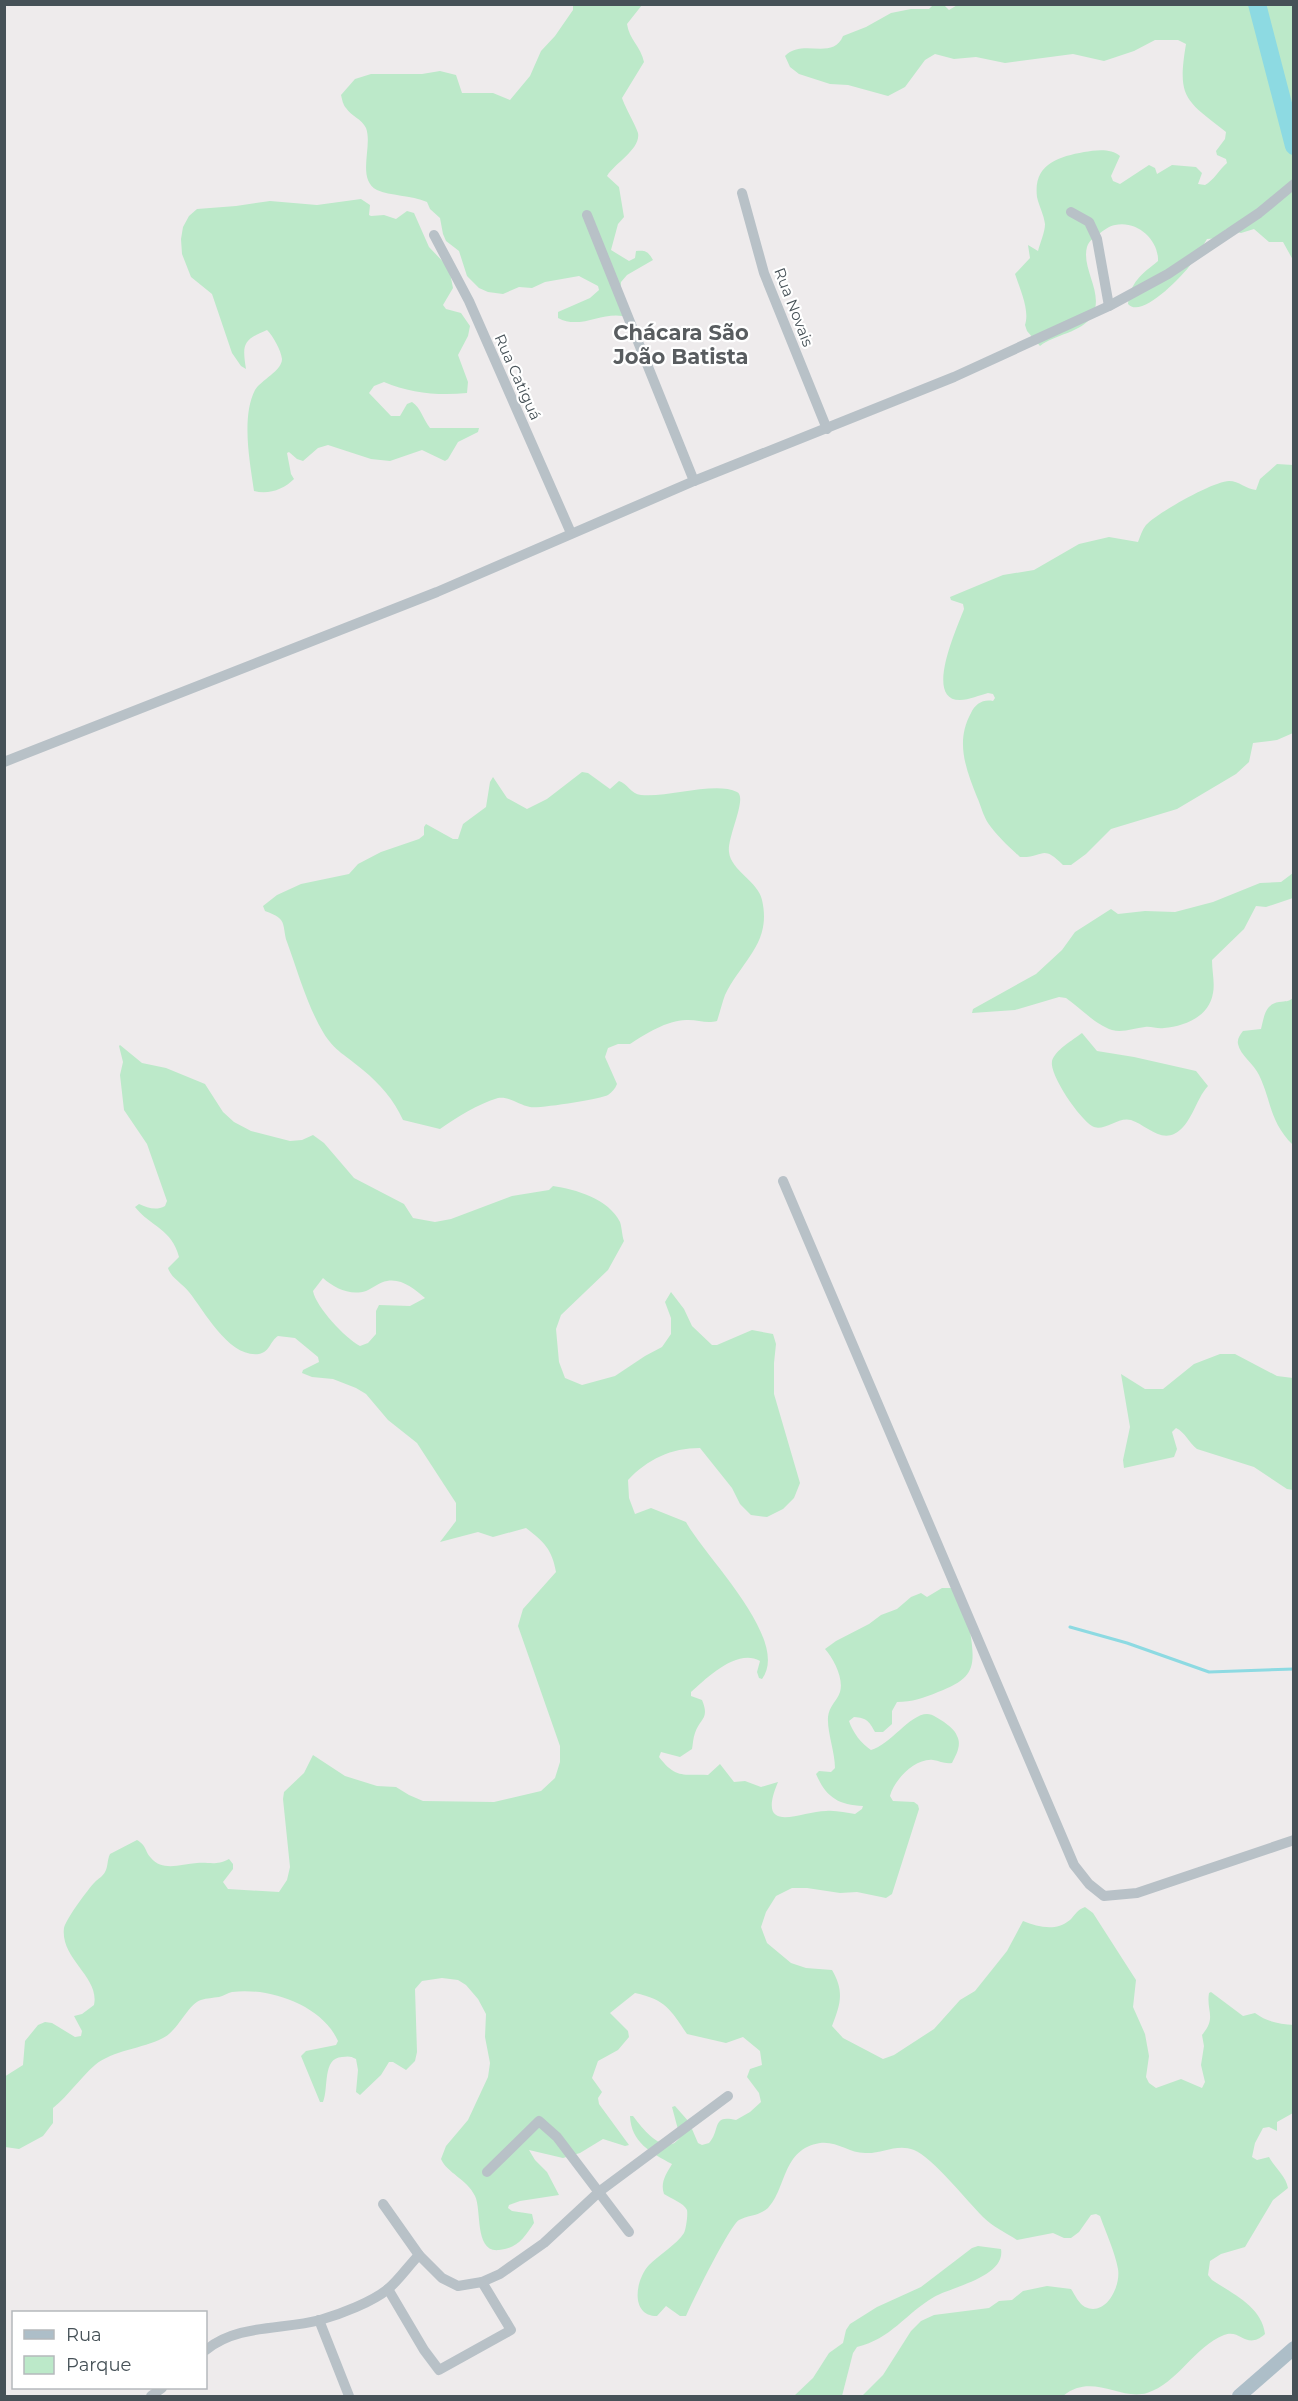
<svg xmlns="http://www.w3.org/2000/svg" width="1298" height="2401" font-family="Montserrat,sans-serif">
	<style>
		.green { fill: #bce9c9; fill-rule: evenodd }
		.lines { fill: none; stroke-linecap: round; stroke-linejoin: round }
		.stream { stroke: #8ddae2; stroke-width: 3 }
		.river { stroke: #8ddae2; stroke-width: 18 }
		.minor { stroke: #b8c1c7; stroke-width: 10 }
		.major { stroke: #adbec8; stroke-width: 14 }
		.labels { text-anchor: middle; dominant-baseline: central; stroke-width: 4.5; stroke-linejoin: round; paint-order: stroke }
		.street-label { font-size: 15px; fill: #465157; stroke: #fff }
		.district-label { font-size: 21px; font-weight: bold; fill: #595d60; stroke: #fff }
	</style>
	<rect width="100%" height="100%" fill="#eeebec"/>
	<!-- green -->
	<g class="green">
		<path d="M959,4L1293,5V260L1283,242H1269L1254,229L1241,233L1226,229L1220,238L1207,239C1201,249 1195,259 1188,268C1179,279 1141,319 1128,304C1130,282 1142,274 1158,261C1159,240 1137,220 1115,225C1109,226 1104,230 1099,234C1094,237 1089,241 1087,247C1081,269 1105,294 1092,316C1081,333 1055,334 1040,346L1027,331L1025,325C1030,310 1020,289 1015,274L1030,258L1028,245L1038,251C1040,243 1045,232 1045,224C1044,215 1039,206 1037,197C1033,164 1058,157 1084,152C1096,150 1111,148 1120,156L1111,176L1113,181L1120,184L1149,165L1155,168L1157,174L1172,165L1196,167L1202,173L1198,184L1205,185C1213,181 1219,170 1227,163L1226,159L1217,155L1216,151L1225,139L1226,132C1185,100 1177,98 1186,44L1178,40H1155L1134,51L1104,61L1073,54L1005,63L976,57L954,59L935,54L925,60L905,87L888,96L848,85L830,84L799,74L790,67L785,56C802,38 833,61 843,36L866,27L891,13L911,9H929L933,5H944L949,10Z"/>
		<path d="M573,5H642L627,24C629,39 641,47 644,62L622,98C625,107 636,126 638,133C641,149 615,163 607,176L619,187L624,217L618,224L611,250L629,261L635,258L636,251C645,250 648,251 653,260L627,275L621,282L620,292L629,318C606,308 582,331 558,318V312L590,298L599,290L598,286L579,276L545,282L532,288L519,287L503,294L488,292L479,288L467,276L459,251L446,241L443,234L440,218L430,209L427,202C411,195 390,196 377,190C356,179 373,146 366,128C362,119 351,116 346,108C343,105 342,99 341,95L355,79L371,74H422L440,71L456,75L462,93H493L510,100L530,76L541,51L555,36L573,10Z"/>
		<path d="M361,199L370,205L369,215L371,216L384,215L396,219L407,211L414,213L429,247L449,268L453,288L443,305L446,309L461,313L470,326L468,336L458,355L468,382L467,393C439,396 410,393 384,382L374,386L369,393L391,416H400L407,404L412,402C421,408 423,419 430,428H479L478,432L458,442L448,459L445,461L422,450L390,461L371,459L328,445L318,448L303,461L297,459L289,452L287,453L291,474L294,479C284,489 269,495 254,491C250,463 241,417 255,390C261,380 282,371 282,359C281,350 273,336 267,330C243,340 242,344 246,369L241,366L232,353L212,294L191,277L182,254L181,239L183,227L189,216L197,209L236,206L270,201L317,205Z"/>
		<path d="M1277,464L1293,465V733L1277,740L1253,743L1249,762L1236,774L1177,809L1111,829L1086,854L1071,865H1063C1041,843 1045,858 1020,857C1008,846 997,836 988,823C983,815 981,806 977,797C966,769 955,742 971,713C975,704 983,699 993,701L995,698L993,694L988,693C980,695 969,700 960,700C923,700 958,626 964,609L963,604L951,600L950,597L1003,575L1034,570L1079,544L1109,537L1138,542C1140,537 1142,530 1146,525C1157,513 1214,481 1229,481C1239,481 1246,489 1256,490L1260,479Z"/>
		<path d="M582,772L588,773L610,789L619,781C627,783 631,794 641,795C668,798 715,781 737,792C748,797 727,837 729,852C731,871 758,881 762,900C772,943 742,960 725,995C722,1003 720,1012 717,1021C707,1024 699,1020 688,1020C669,1019 645,1034 630,1044H618L608,1048L605,1057L617,1084C615,1089 612,1092 608,1095C601,1099 538,1109 530,1107C519,1105 509,1096 498,1098C478,1104 457,1117 440,1129L403,1120C394,1100 380,1084 363,1070C347,1056 334,1051 323,1032C307,1005 298,972 287,942C284,935 285,925 281,920C277,915 270,913 265,911L263,906L277,895L301,884L349,874L358,864L381,852L419,839L424,835V827L426,824L453,839H458L463,824L486,807L490,782L493,777L507,798L527,809L547,799Z"/>
		<path d="M1293,873V898L1266,907L1256,906L1244,929L1212,960C1212,971 1215,983 1213,993C1209,1017 1185,1026 1164,1028C1157,1029 1151,1026 1145,1027C1134,1028 1123,1033 1112,1030C1096,1025 1080,1008 1066,998L1059,997L1015,1010L972,1013L973,1009L1036,974L1062,950L1075,932L1111,909L1118,914L1145,911L1175,912L1213,902L1260,883L1281,882Z"/>
		<path d="M1293,998V1145C1269,1121 1272,1102 1259,1075C1254,1064 1240,1055 1238,1044C1237,1039 1240,1035 1243,1031L1261,1029C1264,1017 1265,1004 1279,1002C1286,1001 1288,1002 1293,998Z"/>
		<path d="M1082,1033L1097,1051L1134,1057L1196,1071L1208,1086C1195,1100 1192,1125 1174,1134C1159,1141 1144,1124 1131,1120C1118,1116 1103,1133 1092,1126C1080,1119 1049,1075 1052,1061C1055,1050 1073,1040 1082,1033Z"/>
		<path d="M120,1045L142,1063L166,1068L205,1084L223,1112L234,1122L251,1131L290,1141L302,1140L313,1135L324,1143L354,1178L404,1204L413,1218L435,1222L451,1219L512,1196L549,1190L553,1186C575,1189 609,1199 620,1222C622,1228 622,1236 624,1241L608,1270L561,1315L556,1329L559,1362L565,1378L582,1385L615,1376L645,1356L662,1347L671,1334V1318L665,1302L671,1292L684,1309L692,1326L712,1345H717L752,1330L773,1334L776,1344L774,1363V1394L800,1483L794,1498L783,1509L767,1517L751,1515L740,1504L732,1488L700,1448C671,1448 648,1459 628,1480L629,1498L635,1514L651,1508L686,1522C705,1557 791,1640 762,1679L759,1678L757,1672L760,1661C737,1648 707,1678 691,1692V1696L702,1700C710,1719 700,1718 695,1733C693,1738 693,1744 692,1749L680,1757L661,1752L659,1757C676,1779 683,1774 708,1775L720,1764L734,1782L745,1781L761,1787L778,1782C755,1837 801,1811 826,1811C836,1810 846,1813 855,1814L862,1809L863,1806C838,1805 826,1797 816,1774L819,1771L831,1772L835,1768C835,1752 827,1732 828,1717C829,1706 837,1701 840,1692C844,1679 834,1659 825,1649L836,1641L869,1624L881,1615L897,1609L911,1597L921,1593L927,1597L942,1588H953C964,1604 967,1612 970,1631C976,1668 974,1678 938,1692C924,1698 912,1702 897,1702L892,1711V1724L883,1732H875C869,1721 867,1718 854,1717L849,1721C853,1733 861,1743 871,1750C890,1745 910,1714 927,1714C933,1714 939,1719 944,1722C949,1726 955,1730 957,1736C962,1745 956,1755 952,1763C944,1764 940,1761 933,1760C915,1758 894,1780 890,1796L893,1801L914,1802L918,1805L919,1809L892,1894L886,1898L857,1892L840,1893L807,1888H792L776,1896L766,1912L761,1927L767,1943L791,1963L806,1968L832,1970C845,1992 840,2005 832,2026L843,2038L883,2059L894,2055L934,2029L960,2000L975,1991L1007,1951L1023,1921C1039,1927 1055,1932 1070,1920C1075,1915 1077,1910 1085,1907L1093,1913L1136,1980L1133,2007L1145,2034L1149,2056L1146,2077L1149,2083L1156,2088L1181,2079L1202,2088L1205,2082L1201,2065L1204,2046L1202,2035C1217,2017 1206,2012 1209,1993L1211,1992L1243,2016L1255,2013C1267,2022 1279,2024 1294,2025L1293,2113L1277,2122V2131L1269,2127L1263,2128L1255,2143L1252,2157L1257,2160L1269,2157C1275,2168 1286,2176 1288,2188L1273,2200L1245,2247L1221,2254L1210,2261L1208,2275L1212,2280C1233,2294 1262,2307 1265,2334C1246,2351 1241,2328 1224,2335C1194,2347 1178,2383 1147,2393C1120,2401 1092,2372 1063,2396H862L883,2375L911,2331L921,2321L934,2315L989,2308L999,2301L1012,2300L1023,2291L1047,2286L1071,2289C1075,2295 1079,2304 1085,2307C1106,2317 1121,2286 1118,2269C1115,2252 1106,2233 1100,2216L1096,2214L1091,2215L1079,2232L1071,2238H1064L1053,2233L1017,2240C1006,2233 992,2226 983,2217C968,2202 932,2157 914,2150C897,2143 882,2154 865,2153C849,2153 837,2141 820,2143C782,2149 787,2188 768,2208C759,2216 748,2215 739,2220C730,2225 692,2302 686,2316H680L666,2306L657,2316C630,2316 635,2280 649,2265C658,2256 677,2244 684,2233C686,2229 688,2215 687,2210C684,2203 670,2198 664,2194C660,2183 666,2174 672,2164C651,2153 631,2142 630,2116H633C642,2128 666,2159 680,2137L672,2107L675,2106L689,2122L698,2143L702,2145L709,2143C721,2130 711,2114 736,2120L750,2112L761,2102L759,2093L747,2077L750,2069L762,2065L760,2051L743,2037L726,2043L687,2034C670,2009 666,2000 635,1993L610,2013L628,2031L629,2037L618,2050L598,2061L592,2078L602,2092L598,2098L599,2104L629,2145L625,2146L603,2139L580,2153L563,2158L529,2150L535,2160L547,2172L559,2195L520,2201L509,2205L508,2208L512,2211L532,2214L534,2223C524,2238 518,2248 499,2250C474,2253 482,2210 475,2196C467,2179 447,2173 441,2159L446,2146L468,2120L488,2077L490,2063L485,2037L486,2014L478,1999L466,1985L458,1980L442,1978L422,1981L415,1989L417,2052L415,2061L406,2070L393,2062H389L381,2075L360,2095L356,2092L358,2070L356,2059C351,2056 348,2056 342,2057C322,2058 329,2088 323,2102H320L301,2056L306,2051L336,2045L338,2041C322,2005 269,1987 232,1992C228,1993 223,1996 219,1997C213,1998 207,1998 201,2000C188,2004 178,2031 163,2038C142,2049 113,2050 95,2065C80,2078 69,2095 53,2108V2123L43,2136L19,2149L5,2147L4,2077L23,2065L25,2041L38,2025L45,2022L52,2023L75,2037L81,2036L82,2031L74,2016L82,2014L94,2005C100,1977 60,1959 64,1928C66,1919 88,1889 95,1882C98,1879 103,1876 105,1872C108,1867 107,1860 110,1854L137,1840C147,1846 144,1850 151,1858C163,1872 181,1864 197,1863C211,1862 215,1866 229,1859L233,1864V1869L223,1882L228,1889L279,1892L287,1880L290,1867L283,1799L284,1792L304,1773L313,1755L345,1776L377,1786L396,1787L409,1795L423,1801L494,1802L541,1791L555,1778L560,1762V1746L518,1626L523,1609L556,1572C552,1549 544,1542 526,1528L493,1537L478,1532L440,1542L456,1521V1503L417,1443L388,1420L366,1394L356,1388L333,1379L312,1377L302,1373L303,1370L319,1362L318,1357L295,1338L278,1336C270,1341 270,1352 259,1354C229,1358 205,1312 189,1292C182,1283 171,1278 168,1268L179,1257C172,1229 151,1227 135,1207L139,1204C148,1208 156,1211 165,1206L167,1201L147,1144L124,1110L120,1075L123,1062L119,1046ZM323,1278C334,1288 350,1296 366,1291C373,1288 380,1282 387,1281C401,1278 415,1289 425,1298L410,1306L379,1305L376,1311V1334L368,1343L360,1346C345,1338 316,1307 313,1291Z"/>
		<path d="M1220,1354H1235L1277,1376L1293,1378V1490L1287,1489L1254,1467L1197,1449C1189,1443 1185,1432 1176,1428L1172,1432L1177,1449L1174,1457L1124,1468L1123,1460L1130,1427L1121,1374L1145,1389H1163L1194,1364Z"/>
		<path d="M978,2246L1001,2249C1006,2277 951,2287 934,2297C905,2314 891,2339 857,2347L853,2353L842,2396H794L813,2378L829,2353L843,2343L846,2330L850,2324L877,2307L921,2287L972,2248Z"/>
	</g>
	<g class="lines">
		<!-- stream -->
		<path class="stream" d="M1070,1627L1127,1643L1209,1672L1294,1669"/>
		<!-- river -->
		<path class="river" d="M1257,4L1294,146"/>
		<!-- minor -->
		<g class="minor">
			<path d="M742,193L764,273L827,429"/>
			<path d="M1071,212L1089,222L1097,239L1109,306"/>
			<path d="M587,215L694,481"/>
			<path d="M434,235L469,301L571,533"/>
			<path d="M4,762L437,592L694,481L954,377L1109,306L1168,274L1259,213L1294,184"/>
			<path d="M783,1181L1074,1865L1089,1884L1104,1896L1137,1893L1294,1840"/>
			<path d="M487,2172L539,2121L557,2137L629,2232"/>
			<path d="M383,2204L419,2255"/>
			<path d="M388,2289L424,2350L439,2370L511,2330L482,2282"/>
			<path d="M319,2320L349,2396"/>
			<path d="M206,2350C237,2324 283,2330 320,2320C341,2314 372,2302 388,2289C399,2280 409,2265 419,2255L442,2278L458,2286L482,2282L500,2274L544,2243L600,2191L728,2096"/>
			<path d="M151,2396L162,2388"/>
		</g>
		<!-- major -->
		<path class="major" d="M1239,2396L1294,2348"/>
	</g>
	<g class="labels">
		<!-- street labels -->
		<g class="street-label">
			<text transform="translate(794 307) rotate(69)">Rua Novais</text>
			<text transform="translate(518 377) rotate(66)">Rua Catiguá</text>
		</g>
		<!-- district labels -->
		<g class="district-label">
			<text x="681" y="332">Chácara São<tspan x="681" dy="24">João Batista</tspan></text>
		</g>
	</g>
	<!-- border -->
	<rect width="1298" height="2401" fill="none" stroke="#465157" stroke-width="12"/>
	<!-- legend -->
	<rect x="12" y="2311" width="195" height="78" fill="#ffffff" stroke="#b5b9bc" stroke-width="1.5"/>
	<rect x="24" y="2330" width="30" height="9" fill="#adbec8" stroke="#b5b9bc" stroke-width="1.5"/>
	<text x="66" y="2341" font-size="18" fill="#465157">Rua</text>
	<rect x="24" y="2356" width="30" height="18" fill="#bce9c9" stroke="#b5b9bc" stroke-width="1.5"/>
	<text x="66" y="2371" font-size="18" fill="#465157">Parque</text>
</svg>
